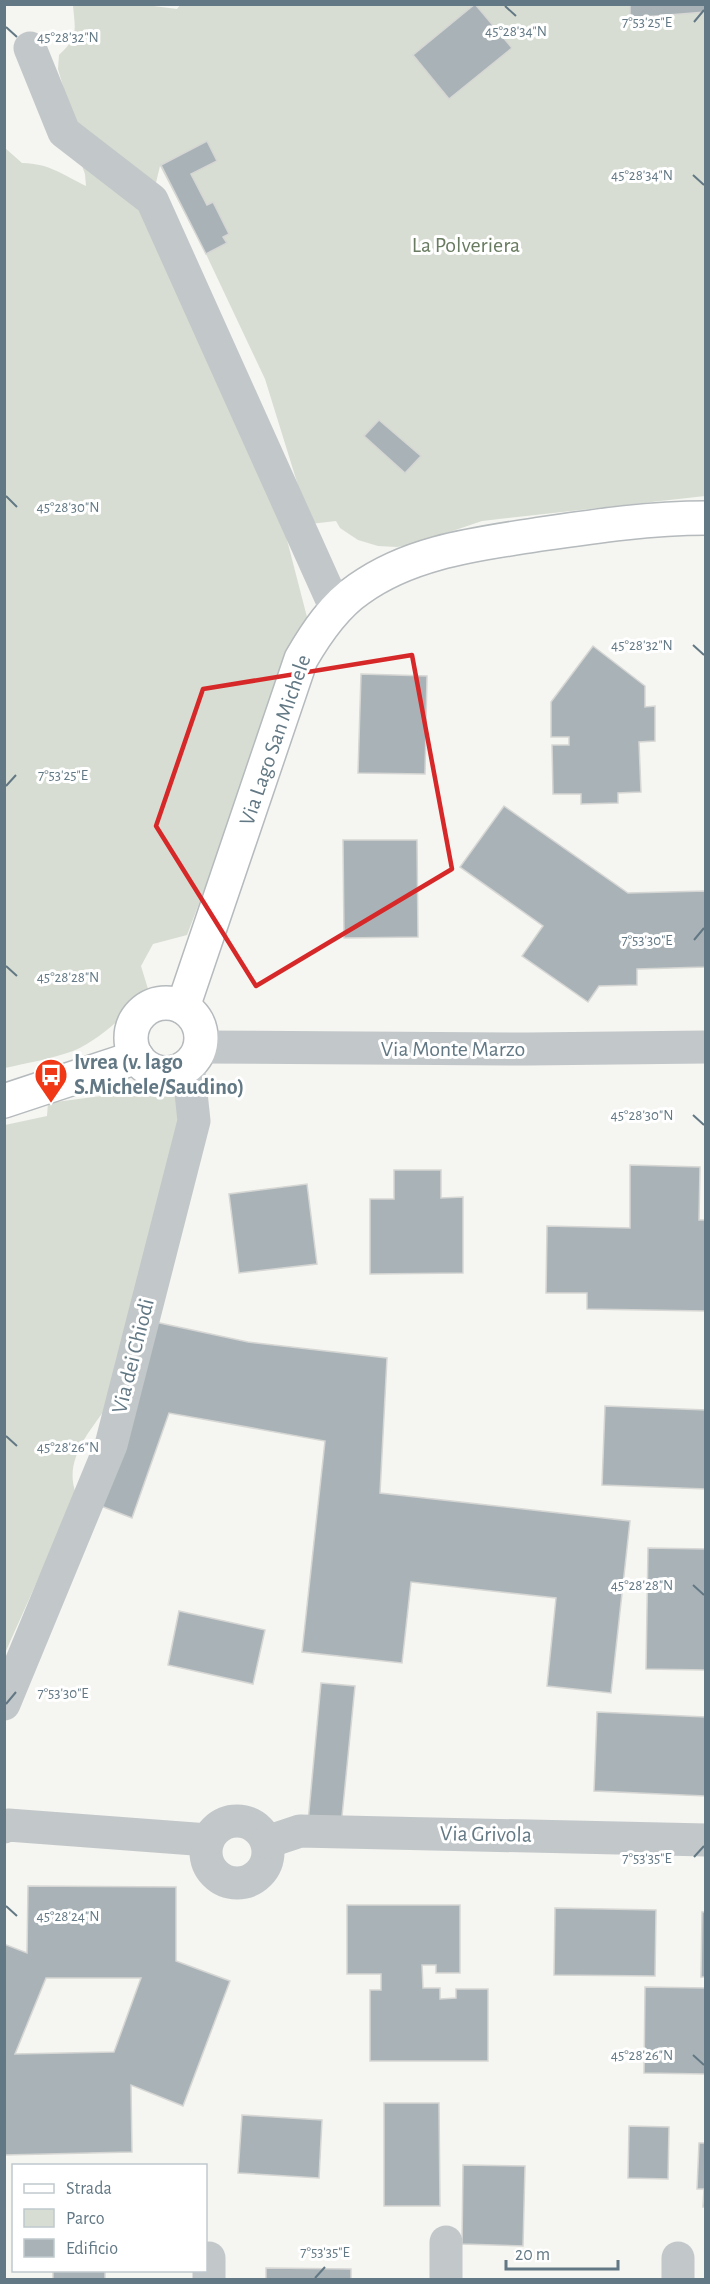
<svg xmlns="http://www.w3.org/2000/svg" width="710" height="2284" font-family="'Alegreya Sans',sans-serif">
	<style>
		.green { fill: #d7ddd2 }
		.building { fill: #a9b3b7; stroke: #d6d6d4; stroke-width: 1.5; fill-rule: evenodd }
		.lines { fill: none; stroke-linecap: round; stroke-linejoin: round }
		.major-casing { stroke: #b5babd; stroke-width: 36 }
		.minor { stroke: #c2c7c9; stroke-width: 33 }
		.major { stroke: #fff; stroke-width: 33 }
		.marked { fill: none; stroke: #d62828; stroke-width: 4.5; stroke-linejoin: round }
		.ticks { fill: none; stroke: #627884; stroke-width: 2 }
		.labels { text-anchor: middle; dominant-baseline: central; stroke-width: 6; stroke-linejoin: round; paint-order: stroke }
		.park-label { font-size: 22px; fill: #697b61; stroke: #fff }
		.street-label { font-size: 22px; fill: #627884; stroke: #fff }
		.poi-label { font-size: 22px; font-weight: bold; fill: #627884; stroke: #fff; text-anchor: start }
		.ticks-label { font-size: 15px; text-anchor: middle; fill: #627884; stroke: #fff; stroke-width: 6; stroke-linejoin: round; paint-order: stroke }
	</style>
	<rect width="100%" height="100%" fill="#f5f5f1"/>
	<!-- green -->
	<g class="green">
		<path d="M138,4L177,9L181,4L705,5V496L482,521L414,544L397,547L378,546L358,540L340,528L336,521L310,524L265,379L206,254L160,166L148,216L286,536L308,621L291,643L274,707L187,935L153,944L141,966L148,989C130,1011 100,1040 73,1051C51,1059 27,1063 5,1068V148L22,163C51,164 61,174 86,186L85,174L72,138L65,93L58,69L59,55C79,37 75,30 73,5Z"/>
		<path d="M109,1095L175,1097L180,1104L183,1113L109,1404C90,1431 63,1460 76,1494L5,1653V1125L47,1116L48,1103Z"/>
	</g>
	<!-- building -->
	<g class="building">
		<path d="M475,4L512,48L449,99L413,55Z"/>
		<path d="M630,4H706V12L630,18Z"/>
		<path d="M207,141L217,161L191,174L207,205L213,202L229,234L223,237L227,243L206,254L161,165Z"/>
		<path d="M379,420L421,456L405,473L364,436Z"/>
		<path d="M593,646L645,686V707L655,706V741L639,742L641,792L618,793V803L581,804V794H553L552,745H569V737H551V702Z"/>
		<path d="M361,674L427,676L425,774L358,773Z"/>
		<path d="M504,806L628,893L706,891V967L637,969V985L599,986L588,1002L522,956L543,926L460,867Z"/>
		<path d="M343,840H417L418,937L344,938Z"/>
		<path d="M630,1165L700,1167L699,1220H706V1311L587,1309V1293H546L547,1226L630,1228Z"/>
		<path d="M394,1170H441V1198L463,1197V1273L370,1274V1199H394Z"/>
		<path d="M307,1184L317,1264L239,1273L229,1194Z"/>
		<path d="M155,1322L248,1342L387,1358L380,1493L630,1521L611,1693L547,1686L556,1598L411,1582L402,1663L302,1652L325,1441L169,1413L132,1518L101,1506Z"/>
		<path d="M605,1406L706,1410V1489L602,1485Z"/>
		<path d="M648,1548L706,1549V1670L646,1669Z"/>
		<path d="M179,1611L265,1630L253,1684L168,1665Z"/>
		<path d="M321,1683L355,1686L341,1826L308,1822Z"/>
		<path d="M597,1712L706,1717V1796L594,1791Z"/>
		<path d="M28,1886L176,1887V1961L230,1981L183,2106L131,2085L132,2152L4,2155V1944L27,1953ZM46,1978H141L114,2052L15,2054Z"/>
		<path d="M347,1905H460V1973H436V1965H422L423,1988H440V1999L456,1998V1989H488V2061H370V1990H381V1974H347Z"/>
		<path d="M555,1908L656,1910L655,1976L554,1975Z"/>
		<path d="M702,1912H706V1977H701Z"/>
		<path d="M645,1987L706,1988V2074L644,2073Z"/>
		<path d="M384,2103H439L440,2206H384Z"/>
		<path d="M242,2115L322,2120L319,2178L238,2173Z"/>
		<path d="M629,2126L669,2127L668,2179L628,2178Z"/>
		<path d="M699,2143H706V2207H703L704,2189H697Z"/>
		<path d="M463,2165L525,2166L523,2246L462,2244Z"/>
		<path d="M266,2268L351,2269V2280H266Z"/>
		<rect x="53" y="2270" width="52" height="10"/>
	</g>
	<g class="lines">
		<!-- major casing -->
		<g class="major-casing">
			<g id="major">
				<circle cx="166" cy="1038" r="35"/>
				<path d="M183,1007L301,659C316,633 334,606 359,589C412,551 478,544 541,534C596,526 651,518 706,518"/>
				<path d="M4,1101L137,1057"/>
			</g>
		</g>
		<!-- minor -->
		<g class="minor">
			<path d="M30,48L64,132L152,200L336,609"/>
			<path d="M200,1047L528,1049L706,1047"/>
			<path d="M4,1704L111,1445L194,1121L188,1065"/>
			<circle cx="237" cy="1852" r="31"/>
			<path d="M4,1827L8,1825L208,1840"/>
			<path d="M267,1842L300,1831L706,1840"/>
			<path d="M209,2280V2258"/>
			<path d="M446,2280V2242"/>
			<path d="M678,2280V2258"/>
		</g>
		<!-- major -->
		<use href="#major" class="major"/>
	</g>
	<!-- marked area -->
	<path class="marked" d="M412,655L452,869L256,986L156,826L203,689Z"/>
	<!-- ticks -->
	<path class="ticks" d="M505,6L516,16M694,22L704,10M6,27L17,37M693,175L704,185M6,496L17,507M693,645L704,655M6,786L16,775M694,940L704,928M6,966L17,976M693,1115L704,1125M6,1436L17,1446M693,1585L704,1595M6,1704L16,1692M694,1857L704,1846M6,1906L17,1916M693,2055L704,2065M315,2278L325,2267"/>
	<!-- icons -->
	<defs>
		<g id="bus-pin" transform="scale(1.725)"><path d="M0 17L-7.5 6A9.5 9.5 0 1 1 7.5 6Z" fill="#f03817" stroke="#fff"/><path d="M-5-6H5V4H4V6H2V4H-2V6H-4V4H-5ZM-3.5-4V0h7V-4ZM-3.5 1.2v1.5H-2V1.2ZM2 1.2v1.5H3.5V1.2Z" fill="#fff"/></g>
	</defs>
	<g fill-rule="evenodd">
		<use href="#bus-pin" x="51" y="1075"/>
	</g>
	<g class="labels">
		<!-- park labels -->
		<g class="park-label">
			<text x="466" y="245">La Polveriera</text>
		</g>
		<!-- street labels -->
		<g class="street-label">
			<text transform="translate(275 740) rotate(-71)">Via Lago San Michele</text>
			<text x="453" y="1049">Via Monte Marzo</text>
			<text transform="translate(133 1356) rotate(-76)">Via dei Chiodi</text>
			<text transform="translate(486 1834) rotate(1)">Via Grivola</text>
		</g>
		<!-- poi labels -->
		<g class="poi-label">
			<text x="74" y="1062">Ivrea (v. lago<tspan x="74" dy="25">S.Michele/Saudino)</tspan></text>
		</g>
	</g>
	<g class="ticks-label">
		<text x="647" y="27">7°53'25"E</text>
		<text x="516" y="36">45°28'34"N</text>
		<text x="68" y="42">45°28'32"N</text>
		<text x="642" y="180">45°28'34"N</text>
		<text x="68" y="512">45°28'30"N</text>
		<text x="642" y="650">45°28'32"N</text>
		<text x="63" y="780">7°53'25"E</text>
		<text x="647" y="945">7°53'30"E</text>
		<text x="68" y="982">45°28'28"N</text>
		<text x="642" y="1120">45°28'30"N</text>
		<text x="68" y="1452">45°28'26"N</text>
		<text x="642" y="1590">45°28'28"N</text>
		<text x="63" y="1698">7°53'30"E</text>
		<text x="647" y="1863">7°53'35"E</text>
		<text x="68" y="1921">45°28'24"N</text>
		<text x="642" y="2060">45°28'26"N</text>
		<text x="325" y="2257">7°53'35"E</text>
	</g>
	<!-- border -->
	<rect width="710" height="2284" fill="none" stroke="#627884" stroke-width="12"/>
	<!-- legend -->
	<rect x="12" y="2164" width="195" height="108" fill="#ffffff" stroke="#c0c9ce" stroke-width="1.5"/>
	<rect x="24" y="2184" width="30" height="9" fill="#ffffff" stroke="#c0c9ce" stroke-width="1.5"/>
	<text x="66" y="2194" font-size="18" fill="#627884">Strada</text>
	<rect x="24" y="2209" width="30" height="18" fill="#d7ddd2" stroke="#c0c9ce" stroke-width="1.5"/>
	<text x="66" y="2224" font-size="18" fill="#627884">Parco</text>
	<rect x="24" y="2239" width="30" height="18" fill="#a9b3b7" stroke="#c0c9ce" stroke-width="1.5"/>
	<text x="66" y="2254" font-size="18" fill="#627884">Edificio</text>
	<!-- scale -->
	<path d="M506 2260v9h112v-9" fill="none" stroke="#627884" stroke-width="3"/>
	<text x="515" y="2260" font-size="18" fill="#627884" stroke="#ffffff" stroke-width="4.5" paint-order="stroke">20 m</text>
</svg>
